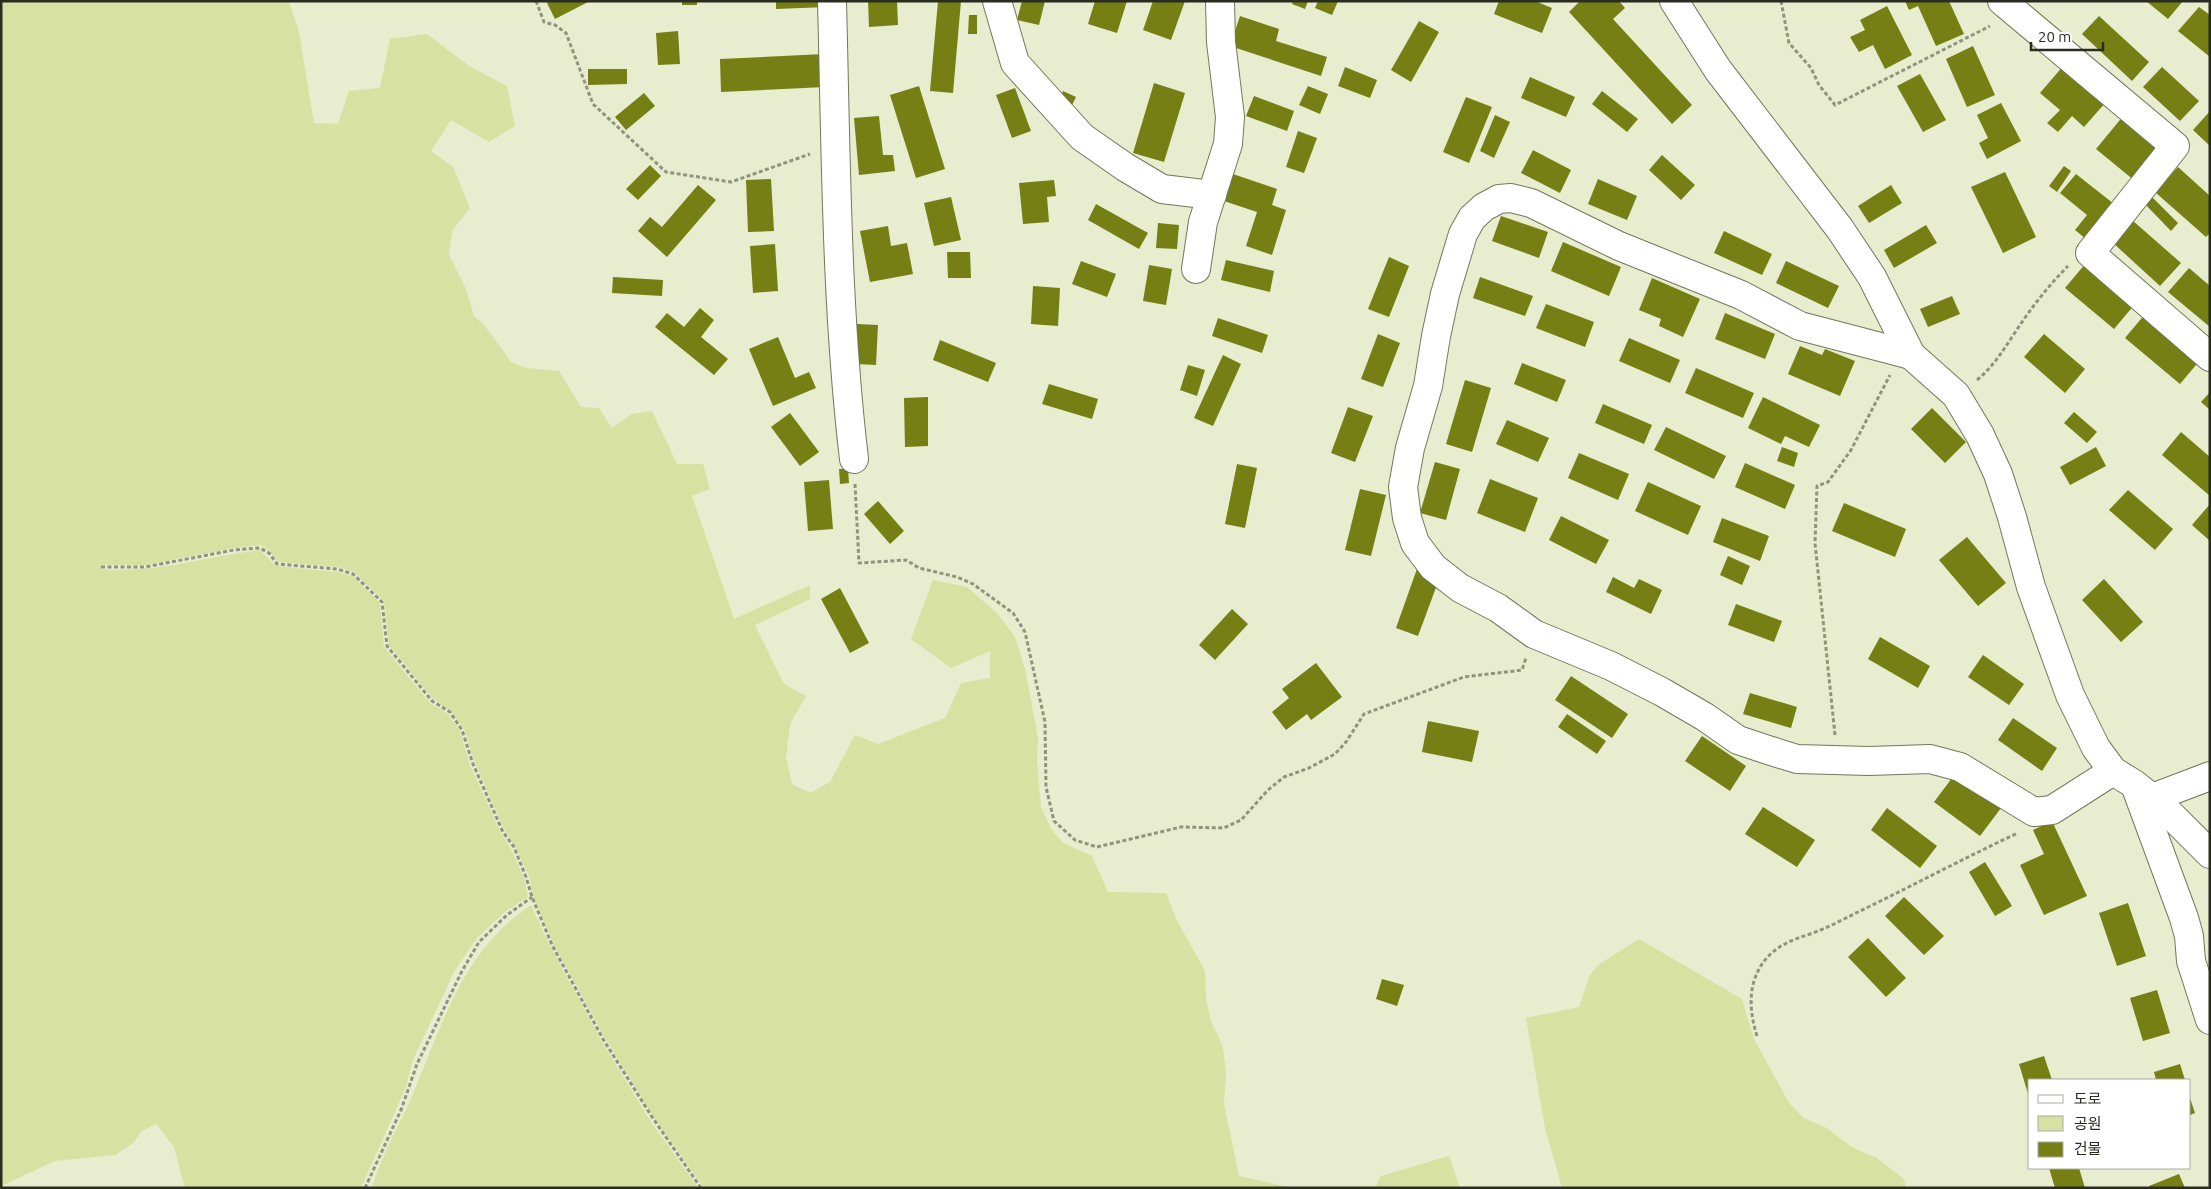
<svg xmlns="http://www.w3.org/2000/svg" width="2211" height="1189" font-family="Ubuntu,'Noto Sans KR',sans-serif">
	<style>
		.green { fill: #d7e1a2 }
		.building { fill: #757f13 }
		.lines { fill: none; stroke-linecap: round; stroke-linejoin: round }
		.minor-casing { stroke: #73775c; stroke-width: 30 }
		.path { stroke: #90947f; stroke-width: 3; stroke-dasharray: 4 2.5; stroke-linecap: butt }
		.minor { stroke: #fff; stroke-width: 28 }
	</style>
	<rect width="100%" height="100%" fill="#e7edce"/>
	<!-- green -->
	<g class="green">
		<path d="M1,1H289L299,32L314,123L338,124L349,91L380,88L390,39L427,34L469,66L507,86L515,126L489,142L451,120L431,151L453,167L470,208L452,231L449,255L466,289L474,316L485,326L511,362L526,368L559,371L581,407L599,408L612,428L632,414L652,411L677,464H703L710,489L692,496L734,619L810,585V599L755,625L784,684L806,696L790,724L786,758L792,784L810,793L830,782L855,735L878,744L945,718L961,683L990,678V651L951,668L911,639L933,580L967,587L997,613L1015,637L1025,669L1038,738L1037,762L1041,807L1051,829L1063,843L1092,856L1108,892L1166,893L1176,919L1205,971L1206,999L1211,1021L1223,1047L1226,1074L1224,1104L1239,1176L1292,1188H704L653,1116L605,1038L554,945L533,896L529,876L515,846L505,831L475,763L464,729L451,711L433,699L389,645L384,601L354,572L338,567L278,562L270,552L261,545L234,548L145,565H101V569C155,574 207,556 260,550L276,566L337,572L352,576L380,603L384,647L430,703L448,714L460,731L470,765L501,833L511,849L524,878L528,897L506,911L477,938L455,970L412,1062L406,1087L361,1188H185L174,1147L156,1124L142,1131L132,1144L115,1155L55,1161L1,1186Z"/>
		<path d="M531,905L550,946L601,1040L649,1119L698,1188H372C381,1156 399,1126 412,1096C443,1024 462,951 531,905Z"/>
		<path d="M1639,939L1742,999L1754,1039L1789,1103L1804,1118L1828,1129L1853,1148L1877,1158L1904,1179L1906,1188H1562L1545,1128L1526,1018L1579,1007L1590,975L1598,965Z"/>
		<path d="M1449,1156L1460,1188H1375L1381,1176Z"/>
	</g>
	<!-- building -->
	<g class="building">
		<path d="M550,1H590L555,19L547,3Z"/>
		<rect x="682" y="1" width="15" height="4"/>
		<path d="M776,1H827V7L776,9Z"/>
		<path d="M868,1H897L898,25L869,27Z"/>
		<path d="M938,1H961L953,93L930,91Z"/>
		<path d="M1022,1H1045L1039,25L1017,20Z"/>
		<path d="M1095,1H1127L1117,33L1088,24Z"/>
		<path d="M1153,1H1185L1171,40L1143,30Z"/>
		<path d="M1293,1H1308L1305,9L1292,4Z"/>
		<path d="M1318,1H1338L1332,15L1315,8Z"/>
		<path d="M1499,1H1535L1552,8L1542,33L1494,14Z"/>
		<path d="M1580,1H1619L1625,8L1613,19L1692,105L1672,124L1569,12Z"/>
		<path d="M1905,1H1949L1964,34L1936,46L1918,6L1909,10Z"/>
		<path d="M2146,1H2183L2168,19Z"/>
		<path d="M1887,6L1912,55L1885,69L1873,45L1859,52L1850,37L1865,30L1860,20Z"/>
		<path d="M2199,7L2210,15V57L2178,31Z"/>
		<path d="M969,15H977V34H968Z"/>
		<path d="M1240,16L1279,29L1276,41L1327,57L1321,76L1230,46Z"/>
		<path d="M2099,16L2149,62L2132,81L2082,34Z"/>
		<path d="M1419,21L1439,32L1411,82L1391,70Z"/>
		<path d="M678,31L680,64L658,65L656,33Z"/>
		<path d="M1973,46L1995,95L1967,107L1946,59Z"/>
		<path d="M824,54L825,87L721,92L720,59Z"/>
		<path d="M2064,65L2106,102L2084,127L2072,116L2058,132L2047,123L2060,110L2040,93Z"/>
		<path d="M1345,67L1377,80L1370,98L1338,86Z"/>
		<path d="M2162,67L2199,101L2180,121L2143,87Z"/>
		<path d="M588,69H627V84L588,85Z"/>
		<path d="M1920,74L1946,120L1923,132L1897,86Z"/>
		<path d="M1530,77L1575,97L1566,117L1521,98Z"/>
		<path d="M1154,83L1185,93L1164,162L1133,153Z"/>
		<path d="M919,86L945,169L916,178L890,95Z"/>
		<path d="M1308,86L1328,94L1320,114L1299,105Z"/>
		<path d="M1015,88L1031,131L1012,138L996,95Z"/>
		<path d="M1063,91L1076,97L1072,105L1059,100Z"/>
		<path d="M1602,91L1638,119L1627,132L1592,104Z"/>
		<path d="M644,93L655,106L626,130L615,117Z"/>
		<path d="M1254,96L1294,111L1287,131L1246,116Z"/>
		<path d="M1466,97L1492,107L1469,163L1443,152Z"/>
		<path d="M2001,103L2021,141L1987,159L1979,143L1988,138L1977,115Z"/>
		<path d="M2210,111V146L2193,130Z"/>
		<path d="M1495,115L1510,122L1494,158L1480,151Z"/>
		<path d="M2124,115L2163,146L2135,181L2096,149Z"/>
		<path d="M879,116L883,155H893L895,171L859,175L854,118Z"/>
		<path d="M1298,131L1317,138L1304,173L1286,167Z"/>
		<path d="M1533,150L1571,170L1560,193L1521,173Z"/>
		<path d="M1662,155L1695,185L1681,200L1649,170Z"/>
		<path d="M650,165L661,176L638,200L626,189Z"/>
		<path d="M2064,166L2071,171L2057,192L2049,186Z"/>
		<path d="M2178,167L2210,196V233L2206,237L2155,192Z"/>
		<path d="M2005,172L2036,237L2003,253L1971,187Z"/>
		<path d="M1233,174L1277,189L1272,205L1286,210L1272,255L1246,246L1257,212L1224,201Z"/>
		<path d="M2076,174L2114,204L2086,239L2075,230L2087,215L2060,193Z"/>
		<path d="M771,179L774,231L748,232L746,180Z"/>
		<path d="M1598,179L1637,196L1627,220L1588,204Z"/>
		<path d="M1054,180L1056,196L1047,197L1049,222L1023,224L1019,183Z"/>
		<path d="M698,185L716,200L667,257L638,231L650,217L662,227Z"/>
		<path d="M1891,185L1902,203L1869,223L1858,206Z"/>
		<path d="M2151,196L2178,223L2171,231L2144,203Z"/>
		<path d="M951,197L961,240L934,246L924,203Z"/>
		<path d="M1096,204L1148,233L1139,249L1088,220Z"/>
		<path d="M1501,216L1548,232L1539,258L1492,241Z"/>
		<path d="M2132,220L2181,263L2160,286L2112,242Z"/>
		<path d="M1158,223L1179,225L1177,249L1156,248Z"/>
		<path d="M1926,225L1937,243L1894,268L1884,250Z"/>
		<path d="M888,226L891,246L907,243L913,274L870,282L860,231Z"/>
		<path d="M1724,231L1772,254L1762,275L1714,253Z"/>
		<path d="M1563,242L1621,267L1609,296L1551,271Z"/>
		<path d="M775,244L778,291L753,293L750,246Z"/>
		<path d="M947,252H970L971,278H948Z"/>
		<path d="M1389,257L1409,266L1389,317L1368,309Z"/>
		<path d="M1226,260L1274,271L1270,292L1221,280Z"/>
		<path d="M1081,261L1116,274L1107,297L1072,284Z"/>
		<path d="M1786,261L1839,286L1828,308L1776,283Z"/>
		<path d="M2086,263L2135,304L2114,329L2065,288Z"/>
		<path d="M1149,265L1172,269L1166,305L1143,301Z"/>
		<path d="M2189,268L2210,286V327L2168,292Z"/>
		<path d="M613,277L663,280L662,296L612,293Z"/>
		<path d="M1480,277L1533,296L1525,316L1473,298Z"/>
		<path d="M1652,278L1700,299L1683,337L1659,326L1661,319L1639,310Z"/>
		<path d="M1033,286L1060,288L1058,326L1031,324Z"/>
		<path d="M1952,296L1960,314L1928,327L1920,309Z"/>
		<path d="M1546,304L1594,322L1585,347L1536,328Z"/>
		<path d="M700,308L714,320L701,337L728,359L714,375L655,327L667,313L684,327Z"/>
		<path d="M1725,313L1775,334L1765,359L1715,339Z"/>
		<path d="M2146,313L2201,359L2180,384L2125,338Z"/>
		<path d="M1218,318L1268,335L1262,353L1212,336Z"/>
		<path d="M857,324L878,325L876,365L856,364Z"/>
		<path d="M1378,334L1400,343L1383,387L1361,379Z"/>
		<path d="M2044,334L2085,369L2065,393L2024,357Z"/>
		<path d="M778,337L795,378L809,372L816,388L773,406L749,349Z"/>
		<path d="M1629,338L1680,360L1670,383L1619,361Z"/>
		<path d="M940,340L996,363L988,382L933,360Z"/>
		<path d="M1800,346L1822,355L1825,349L1855,361L1840,396L1788,374Z"/>
		<path d="M1223,355L1241,364L1213,426L1194,418Z"/>
		<path d="M1522,363L1566,380L1557,402L1514,384Z"/>
		<path d="M1188,365L1205,370L1197,396L1180,390Z"/>
		<path d="M1696,368L1754,393L1743,418L1685,393Z"/>
		<path d="M1465,380L1491,388L1472,452L1446,444Z"/>
		<path d="M1049,384L1098,399L1092,419L1042,404Z"/>
		<path d="M2210,392V410L2201,402Z"/>
		<path d="M928,397V446L905,447L904,398Z"/>
		<path d="M1763,397L1820,425L1809,447L1785,436L1781,444L1748,428Z"/>
		<path d="M1603,404L1652,425L1644,444L1595,423Z"/>
		<path d="M1348,407L1373,416L1355,462L1331,453Z"/>
		<path d="M1932,408L1966,442L1945,463L1911,429Z"/>
		<path d="M2074,412L2097,432L2087,443L2064,423Z"/>
		<path d="M790,413L819,452L800,466L771,427Z"/>
		<path d="M1507,420L1549,438L1538,462L1496,444Z"/>
		<path d="M1666,427L1726,456L1714,479L1654,450Z"/>
		<path d="M2181,432L2210,457V496L2162,455Z"/>
		<path d="M1782,447L1798,453L1794,467L1777,461Z"/>
		<path d="M2096,447L2106,466L2070,485L2060,467Z"/>
		<path d="M1579,453L1629,474L1618,500L1568,478Z"/>
		<path d="M1435,462L1460,469L1446,520L1420,513Z"/>
		<path d="M1745,463L1795,485L1785,509L1735,487Z"/>
		<path d="M1237,464L1257,468L1245,528L1225,524Z"/>
		<path d="M839,469H848L849,483L840,484Z"/>
		<path d="M1490,479L1538,498L1525,532L1477,513Z"/>
		<path d="M829,480L833,529L808,531L804,482Z"/>
		<path d="M1648,482L1701,506L1688,535L1635,511Z"/>
		<path d="M1360,489L1386,495L1371,556L1345,550Z"/>
		<path d="M2128,490L2173,529L2155,550L2109,510Z"/>
		<path d="M878,501L904,531L890,544L864,514Z"/>
		<path d="M1844,503L1906,529L1895,557L1832,531Z"/>
		<path d="M2210,504V541L2192,525Z"/>
		<path d="M1561,516L1609,540L1596,564L1549,540Z"/>
		<path d="M1722,518L1769,536L1760,561L1713,542Z"/>
		<path d="M1967,537L2006,583L1978,606L1939,560Z"/>
		<path d="M1728,556L1750,566L1742,585L1720,575Z"/>
		<path d="M1418,566L1441,574L1418,636L1396,628Z"/>
		<path d="M1613,577L1634,588L1639,579L1662,590L1651,614L1606,592Z"/>
		<path d="M2104,579L2143,622L2121,642L2082,600Z"/>
		<path d="M840,588L869,643L850,653L821,599Z"/>
		<path d="M1736,604L1782,621L1774,642L1728,625Z"/>
		<path d="M1232,609L1248,624L1215,660L1199,645Z"/>
		<path d="M1880,637L1930,666L1918,688L1868,659Z"/>
		<path d="M1983,655L2024,684L2009,705L1968,677Z"/>
		<path d="M1316,663L1342,697L1311,720L1307,714L1286,730L1272,712L1289,698L1282,689Z"/>
		<path d="M1571,676L1628,714L1612,738L1555,700Z"/>
		<path d="M1750,693L1797,707L1791,728L1743,714Z"/>
		<path d="M1567,714L1606,741L1597,754L1558,727Z"/>
		<path d="M2013,718L2057,748L2042,771L1998,740Z"/>
		<path d="M1428,721L1479,731L1472,762L1422,752Z"/>
		<path d="M1702,736L1746,766L1730,791L1685,761Z"/>
		<path d="M1955,774L2001,808L1980,836L1934,802Z"/>
		<path d="M1763,807L1815,840L1797,867L1745,834Z"/>
		<path d="M1887,808L1937,846L1920,868L1871,830Z"/>
		<path d="M2052,821L2087,896L2044,915L2020,865L2044,854L2033,830Z"/>
		<path d="M1985,862L2012,906L1995,916L1969,872Z"/>
		<path d="M1904,897L1944,936L1924,955L1885,916Z"/>
		<path d="M2128,903L2146,956L2117,966L2099,913Z"/>
		<path d="M1868,938L1906,978L1886,997L1848,957Z"/>
		<path d="M1382,979L1404,985L1397,1006L1376,999Z"/>
		<path d="M2157,990L2170,1033L2143,1041L2130,998Z"/>
		<path d="M2044,1056L2052,1080H2030L2029,1097L2019,1064Z"/>
		<path d="M2180,1064L2185,1080H2156L2154,1072Z"/>
		<path d="M2190,1098L2195,1113L2190,1115Z"/>
		<path d="M2049,1168H2079L2085,1188H2055Z"/>
		<path d="M2179,1174L2185,1188H2150L2149,1186Z"/>
	</g>
	<g class="lines">
		<!-- minor casing -->
		<g class="minor-casing">
			<g id="minor">
				<path d="M832,1C836,154 836,307 854,459"/>
				<path d="M997,1L1015,63L1082,137L1125,167L1162,189L1212,195"/>
				<path d="M1674,1L1718,70L1840,229L1872,277L1911,355L1956,395L1980,435L1998,474L2012,517L2031,587L2070,695L2096,748L2113,771L2134,784L2163,807L2210,854"/>
				<path d="M2002,1L2175,146L2090,253L2210,357"/>
				<path d="M1196,269L1203,222L1228,144L1230,117L1221,42L1220,1"/>
				<path d="M1911,355L1800,326L1741,295L1619,246L1531,203L1511,198L1499,199L1484,207L1472,218L1463,234L1445,294L1436,336L1428,386L1410,448L1403,487L1407,518L1415,543L1433,567L1460,588L1498,608L1534,634L1611,666L1662,692L1705,717L1738,740L1768,750L1797,759L1869,761L1930,759L1960,767L2034,812L2052,810L2113,771"/>
				<path d="M2135,785L2184,918L2189,936L2191,961L2210,1020"/>
				<path d="M2152,798L2210,776"/>
			</g>
		</g>
		<!-- path -->
		<g class="path">
			<path d="M536,1L544,22L555,25L566,33L593,104L666,172L731,182L810,154"/>
			<path d="M1781,1L1789,43L1811,68L1819,85L1835,105L1990,26"/>
			<path d="M1977,380C1994,366 2004,349 2016,331C2031,308 2049,285 2068,266"/>
			<path d="M855,484L859,563L906,560L919,568L957,577L973,584L1013,613L1025,632L1045,722L1046,787L1054,821L1075,840L1097,847L1181,827L1224,828L1241,820L1268,790L1284,777L1309,768L1335,754L1346,742L1364,714L1464,677L1522,670L1526,658"/>
			<path d="M101,567H145L234,550L260,548L269,553L277,564L337,569L353,574L382,602L387,646L432,701L450,712L462,730L473,764L503,832L514,847L526,877L532,897L552,945L603,1039L652,1117L701,1188"/>
			<path d="M1835,735L1815,543L1817,486L1828,482L1851,450L1890,375"/>
			<path d="M1757,1036C1749,1010 1747,983 1765,960C1778,944 1795,939 1813,933C1829,927 1844,919 1858,912C1912,886 1964,858 2018,833"/>
			<path d="M365,1188L401,1110L417,1064L462,971L479,942L507,915L532,897"/>
		</g>
		<!-- minor -->
		<use href="#minor" class="minor"/>
	</g>
	<!-- border -->
	<rect width="2211" height="1189" fill="none" stroke="#2a2c21" stroke-width="5"/>
	<!-- legend -->
	<rect x="2028" y="1079" width="162" height="90" fill="#ffffff" stroke="#aaaba6"/>
	<rect x="2038" y="1095" width="25" height="8" fill="#ffffff" stroke="#aaaba6"/>
	<text x="2074" y="1104" font-size="15" fill="#2a2c21">도로</text>
	<rect x="2038" y="1116" width="25" height="15" fill="#d7e1a2" stroke="#aaaba6"/>
	<text x="2074" y="1129" font-size="15" fill="#2a2c21">공원</text>
	<rect x="2038" y="1142" width="25" height="15" fill="#757f13" stroke="#aaaba6"/>
	<text x="2074" y="1154" font-size="15" fill="#2a2c21">건물</text>
	<!-- scale -->
	<path d="M2031 42v8h72v-8" fill="none" stroke="#2a2c21" stroke-width="2.5"/>
	<text x="2038" y="42" font-size="15" fill="#2a2c21" stroke="#ffffff" stroke-width="4" paint-order="stroke">20 m</text>
</svg>
